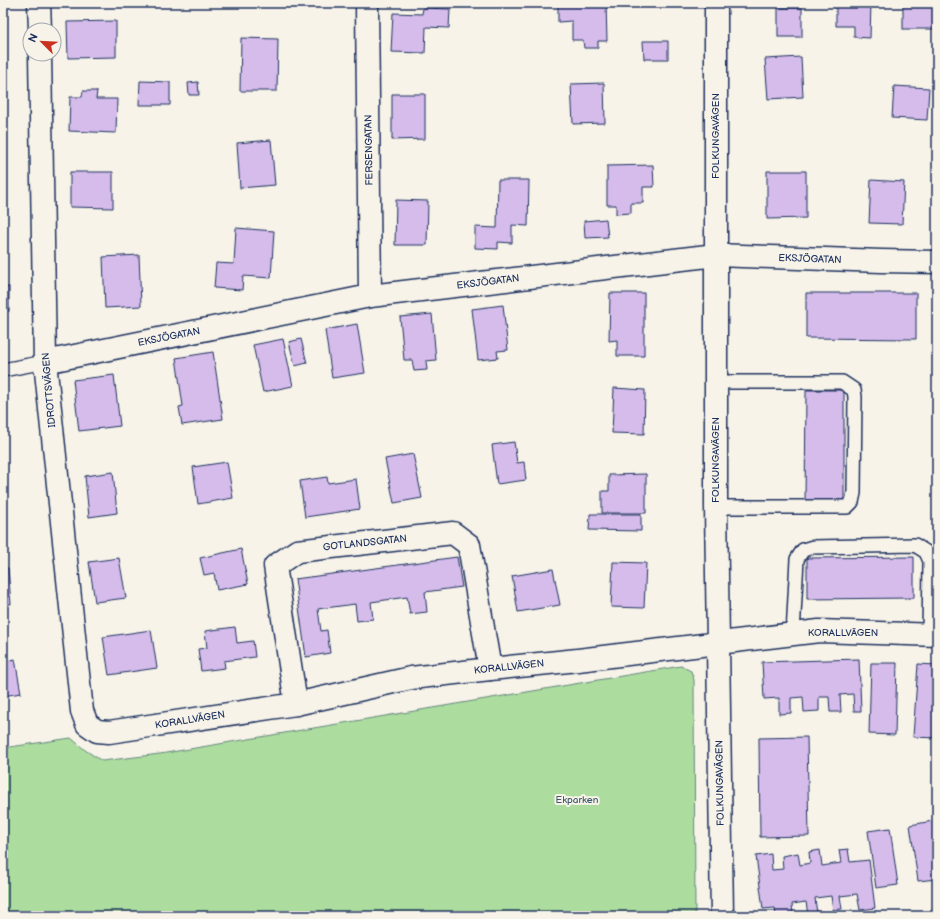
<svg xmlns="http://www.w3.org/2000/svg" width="940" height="919" font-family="'Balsamiq Sans',sans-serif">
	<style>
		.green { fill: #acdd9e; stroke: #64867e }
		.building { fill: #d5bceb; stroke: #1b2f5e }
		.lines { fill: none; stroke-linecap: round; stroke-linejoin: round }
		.service-casing { stroke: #1b2f5e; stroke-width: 16 }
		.minor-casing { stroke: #1b2f5e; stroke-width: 25 }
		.service { stroke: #f7f3e8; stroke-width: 13 }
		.minor { stroke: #f7f3e8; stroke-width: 22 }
		.labels { text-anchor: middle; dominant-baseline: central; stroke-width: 4; stroke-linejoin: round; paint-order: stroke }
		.street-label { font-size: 10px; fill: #1b2f5e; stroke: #f7f3e8 }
		.park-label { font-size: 10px; fill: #3f5a6e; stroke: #f7f3e8 }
	</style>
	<rect width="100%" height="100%" fill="#f7f3e8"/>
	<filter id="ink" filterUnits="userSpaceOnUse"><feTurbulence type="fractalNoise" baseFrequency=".025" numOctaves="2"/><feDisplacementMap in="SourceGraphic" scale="8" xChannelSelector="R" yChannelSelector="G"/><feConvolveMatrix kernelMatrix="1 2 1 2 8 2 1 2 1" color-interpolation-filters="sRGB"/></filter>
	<g filter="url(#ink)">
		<!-- green -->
		<path class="green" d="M681,666L691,671L694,680L695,916H3V748L71,738L85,750L102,761L160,754Z"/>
		<!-- building -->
		<g class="building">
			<path d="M558,3H606L607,41H598V48H584L583,40H572V21L558,22Z"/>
			<path d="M836,3H871L870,38L854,37V26H836Z"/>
			<rect x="903" y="3" width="34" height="26"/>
			<path d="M423,8L450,9L449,28L426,27L425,53L391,52L393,13L422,14Z"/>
			<rect x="778" y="8" width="24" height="29"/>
			<path d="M116,21V57L68,58L67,22Z"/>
			<path d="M241,38L278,39L277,91H240Z"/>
			<path d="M643,41H668V59H644Z"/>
			<path d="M801,57L803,97L768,99L765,59Z"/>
			<path d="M140,81L170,82V105H139Z"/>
			<path d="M198,82L199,95H189L188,83Z"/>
			<path d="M604,83L605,123L573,124L571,84Z"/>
			<path d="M894,86L929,88L927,120L892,118Z"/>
			<path d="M83,91H97L96,99H117L116,133L69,131L70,97H82Z"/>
			<path d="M392,94H425V139L392,140Z"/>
			<path d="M271,140L275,185L240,188L237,143Z"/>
			<path d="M653,165L654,187H643V203H631V213L616,214V205H607V166Z"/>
			<path d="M767,171H806V218L767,219Z"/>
			<path d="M70,172H113V208L70,207Z"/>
			<path d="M498,180H529L528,226L512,225V243L498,242V249L475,248V227L497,228Z"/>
			<path d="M871,180L904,182L902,224L869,223Z"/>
			<path d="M396,200L428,201L427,245H395Z"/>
			<path d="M606,219L608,237L585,238L584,221Z"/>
			<path d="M236,228L274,231L271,278L243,276L242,290L214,288L216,263L234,264Z"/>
			<path d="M139,255L141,306L105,308L103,257Z"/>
			<rect x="3" y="287" width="6" height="24"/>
			<path d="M610,293H644V356H617V340L609,341Z"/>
			<path d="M806,293H916V339L806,338Z"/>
			<path d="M503,305L508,350L497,351L498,358L478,360L472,309Z"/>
			<path d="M432,314L436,360L426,361L427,370L414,371L412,360H404L400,317Z"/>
			<path d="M357,324L365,373L332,378L325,330Z"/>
			<path d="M283,339L293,386L263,392L253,345Z"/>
			<path d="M301,339L307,363L295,366L289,342Z"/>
			<path d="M213,352L223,419L182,425L179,407L183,406L176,358Z"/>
			<path d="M114,375L120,426L79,431L73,380Z"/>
			<path d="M614,388L645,390L644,434L612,433Z"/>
			<path d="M806,390H844V504H805Z"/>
			<path d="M514,442L517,463L524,462L526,480L497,484L492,445Z"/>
			<path d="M413,454L422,498L394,503L385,459Z"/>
			<path d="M227,462L233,498L198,504L193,467Z"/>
			<path d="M113,472L117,513L89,517L85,476Z"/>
			<path d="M646,474V513H602V491H609V475Z"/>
			<path d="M327,477L328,483L356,479L360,509L305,517L300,481Z"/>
			<path d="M3,502L5,534H3Z"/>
			<path d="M590,514H641V531L589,530Z"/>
			<path d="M241,549L248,584L217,590L214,573L204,575L200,558Z"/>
			<path d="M457,557L462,587L425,592L427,612L410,614L407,597L371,602L373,619L357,621L355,604L318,609L321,631L327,630L330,653L306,657L295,579Z"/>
			<path d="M914,557V598L807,599V558Z"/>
			<path d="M119,558L126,598L95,602L89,562Z"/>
			<path d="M613,562L646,563L644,608L611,607Z"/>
			<path d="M3,568H8L11,604H3Z"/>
			<path d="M553,569L560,605L518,612L512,576Z"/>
			<path d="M235,627L237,643L253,641L255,657L224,661L225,668L201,671L198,649L207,648L205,631Z"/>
			<path d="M151,630L157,668L109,675L103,637Z"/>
			<path d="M15,659L21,693L3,696V662Z"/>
			<path d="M859,659L861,711H854L853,694L840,695L841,712H830L829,697H819V711L804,712L803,697L791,698V713L779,714V698L764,699L762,662Z"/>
			<path d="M871,663H897L895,735L869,734Z"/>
			<path d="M918,664L937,665V738L913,737Z"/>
			<path d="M807,737L809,836L760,837L759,738Z"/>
			<path d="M933,821L937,854V879L918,881L910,825Z"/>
			<path d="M890,828L898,885L876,888L868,831Z"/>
			<path d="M848,849L850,862L869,860L875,908L860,910L857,894L840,896L842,909L833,910L831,896L815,898L817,914L808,915L806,902L792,904L793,916H776L775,908L763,909L756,856L771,854L772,870L783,869L782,856L798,853L800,865L810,863L809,852L820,850L822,866L841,863L839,850Z"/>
		</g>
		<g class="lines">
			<!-- service casing -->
			<g class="service-casing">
				<g id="service">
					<path d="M3,370L45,362"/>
					<path d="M716,382H842L854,390L855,397L854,493L852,502L847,507H716"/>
					<path d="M793,634L797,559L803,550L813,547L915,545L926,552L930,561L929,635"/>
				</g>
			</g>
			<!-- minor casing -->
			<g class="minor-casing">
				<g id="minor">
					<path d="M39,3L40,30"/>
					<path d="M367,3L370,296"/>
					<path d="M716,3V507L722,916"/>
					<path d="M40,54L45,362L82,711L87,724L97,731L109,732L296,704L411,678L490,669L578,660L819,631L937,635"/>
					<path d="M45,362L370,296L716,255L881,261L937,262"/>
					<path d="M296,704L275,566L297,551L453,533L469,545L490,669"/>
				</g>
			</g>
			<!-- service -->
			<use href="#service" class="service"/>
			<!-- minor -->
			<use href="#minor" class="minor"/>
		</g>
	</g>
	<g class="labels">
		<!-- street labels -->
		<g class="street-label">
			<text transform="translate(716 136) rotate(-90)">FOLKUNGAVÄGEN</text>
			<text transform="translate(369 150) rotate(-91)">FERSENGATAN</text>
			<text transform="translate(810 259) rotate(2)">EKSJÖGATAN</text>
			<text transform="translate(488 282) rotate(-7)">EKSJÖGATAN</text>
			<text transform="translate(169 337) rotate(-11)">EKSJÖGATAN</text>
			<text transform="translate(49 390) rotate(-95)">IDROTTSVÄGEN</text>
			<text transform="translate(716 460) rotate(-90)">FOLKUNGAVÄGEN</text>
			<text transform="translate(365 543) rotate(-6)">GOTLANDSGATAN</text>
			<text x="843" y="633">KORALLVÄGEN</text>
			<text transform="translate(509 667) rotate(-6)">KORALLVÄGEN</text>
			<text transform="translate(190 720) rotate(-9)">KORALLVÄGEN</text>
			<text transform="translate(720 783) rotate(-91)">FOLKUNGAVÄGEN</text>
		</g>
		<!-- park labels -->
		<g class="park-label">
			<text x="577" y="800">Ekparken</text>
		</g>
	</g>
	<!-- margin -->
	<rect width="940" height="919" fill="none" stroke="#f7f3e8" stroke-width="16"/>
	<rect x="8" y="8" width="924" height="903" fill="none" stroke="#1b2f5e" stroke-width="1.5" filter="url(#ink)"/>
	<!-- north arrow -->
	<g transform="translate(42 42) rotate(294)"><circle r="19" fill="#f7f3e8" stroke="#9fa5b1"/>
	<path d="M0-3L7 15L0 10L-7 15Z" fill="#c8321e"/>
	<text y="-6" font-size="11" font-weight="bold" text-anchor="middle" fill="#1b2f5e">N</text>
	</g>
</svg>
